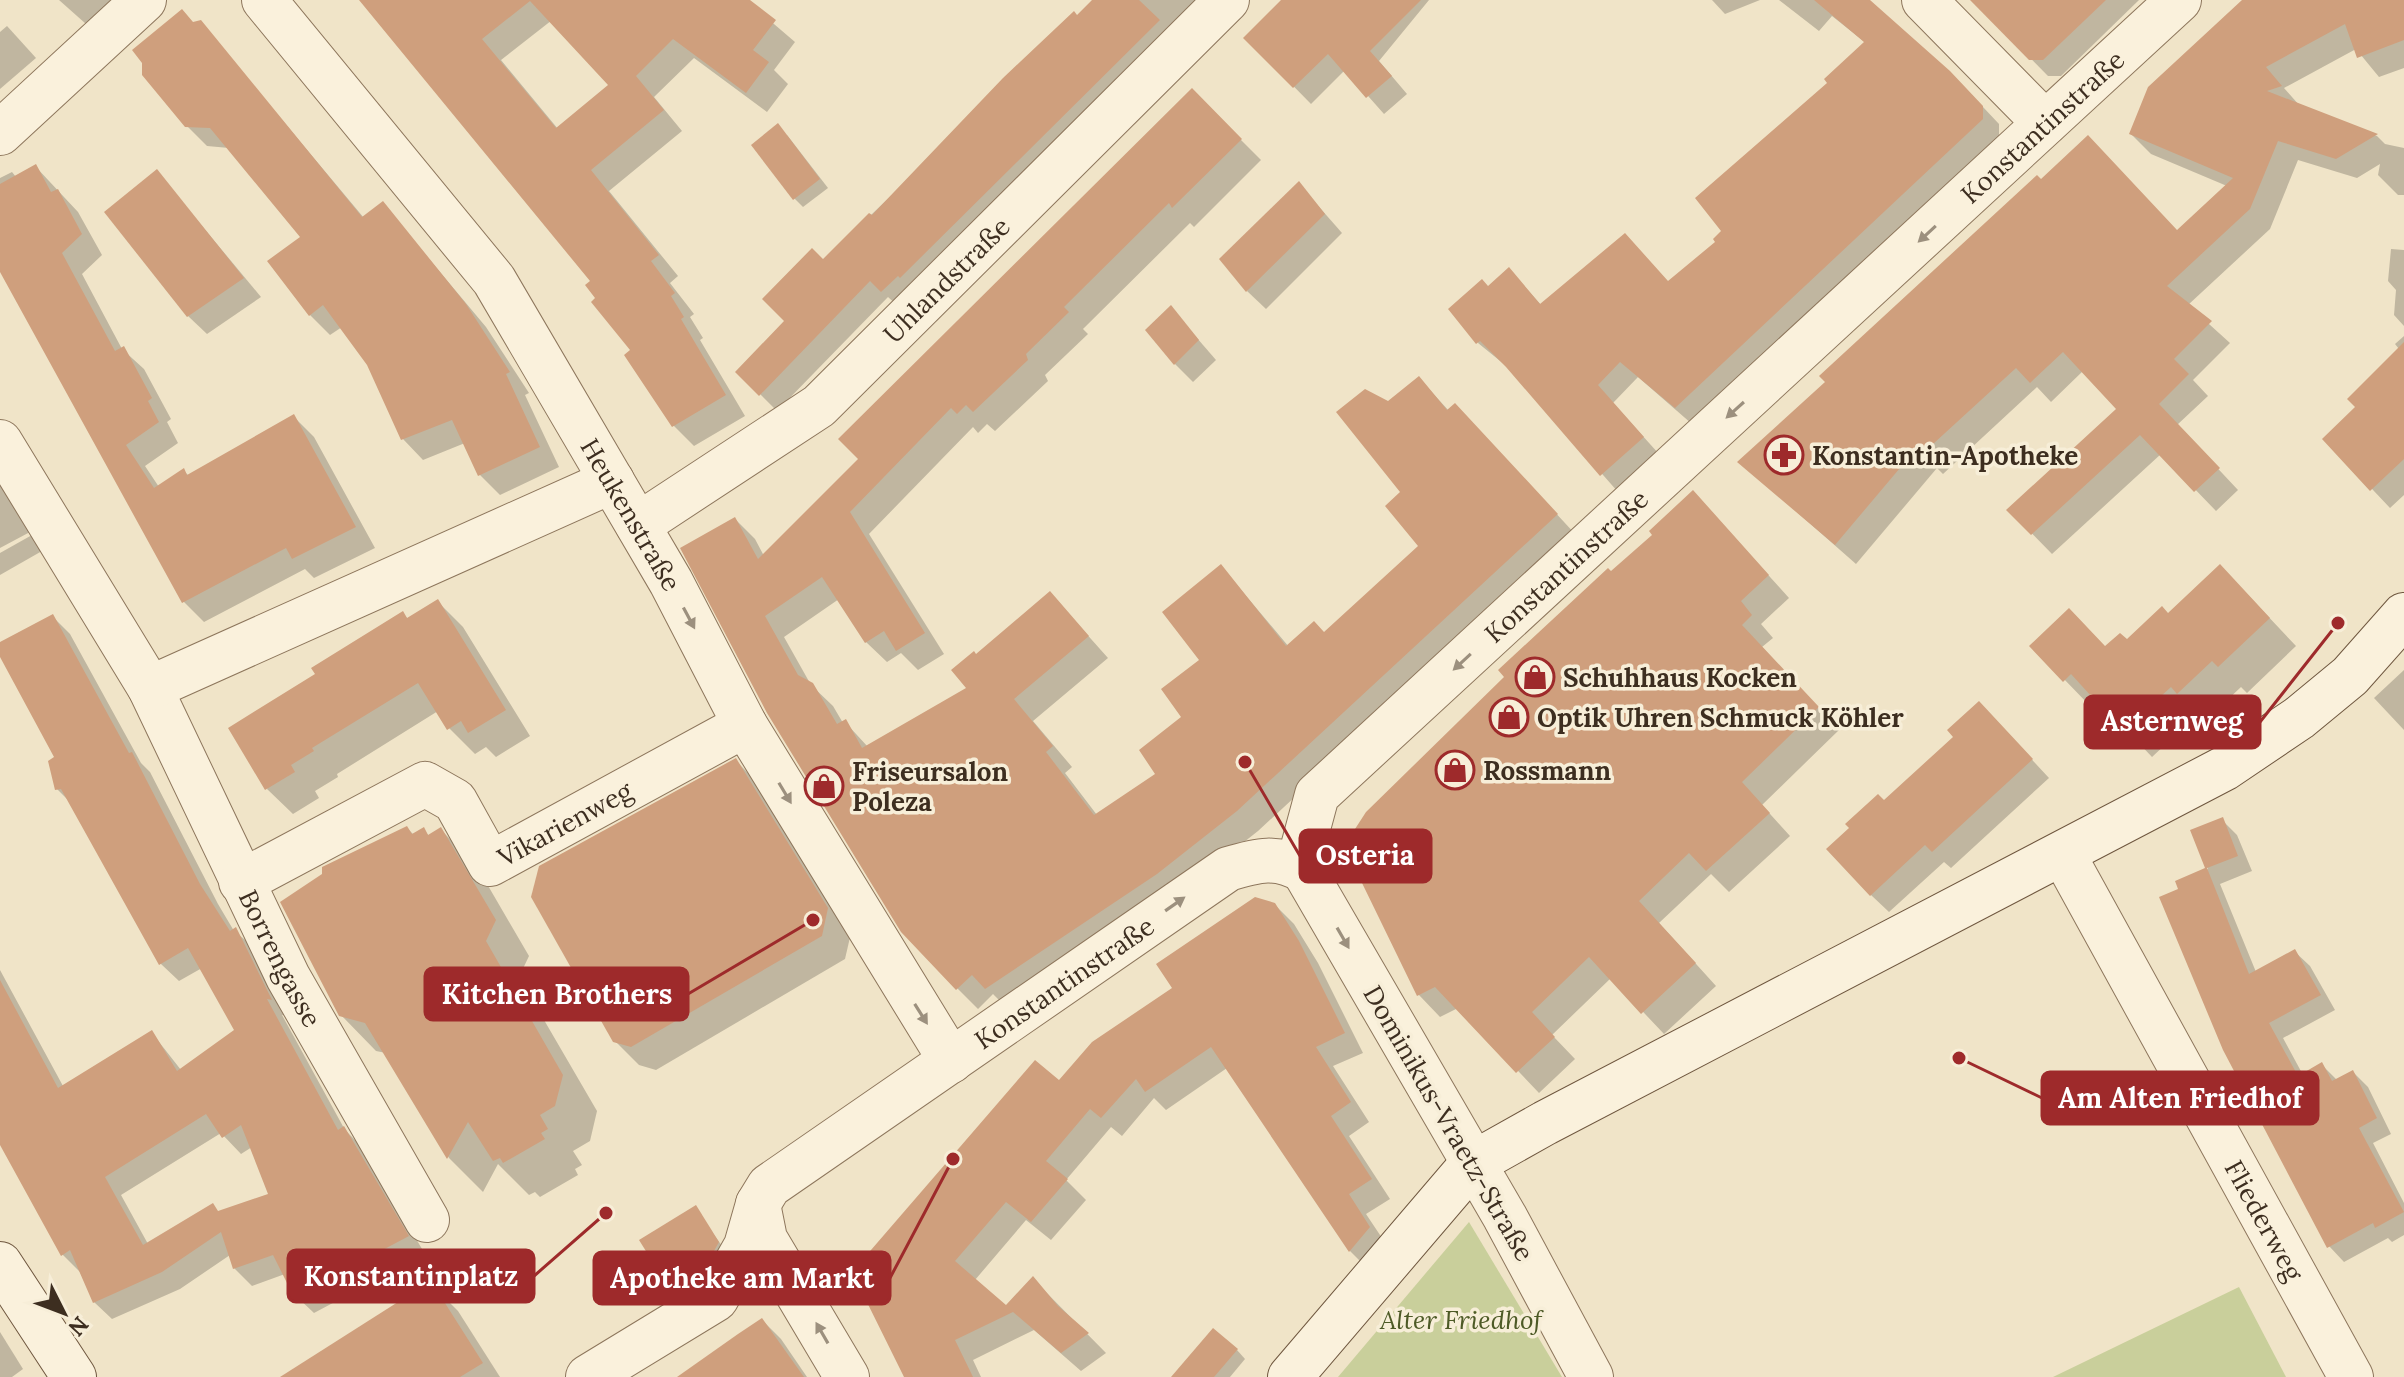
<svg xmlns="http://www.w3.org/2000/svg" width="2404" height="1377" font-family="Lora,serif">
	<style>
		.green { fill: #c9cf9b }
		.shadow { fill: #0003; fill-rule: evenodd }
		.building { fill: #cf9f7d; fill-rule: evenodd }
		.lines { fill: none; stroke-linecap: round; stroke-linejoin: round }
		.street-casing { stroke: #8d765c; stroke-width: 46 }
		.secondary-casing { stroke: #6f573f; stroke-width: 46 }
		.street { stroke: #faf1dc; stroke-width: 44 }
		.secondary { stroke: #faf1dc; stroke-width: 44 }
		.oneway { fill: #9c907e }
		.labels { text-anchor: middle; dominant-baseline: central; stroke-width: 7; stroke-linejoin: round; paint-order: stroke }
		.street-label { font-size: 26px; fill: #3d2e20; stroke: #f7eed8 }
		.poi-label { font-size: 26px; font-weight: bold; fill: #3d2e20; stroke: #f7eed8; text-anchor: start }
		.park-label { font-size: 26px; font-style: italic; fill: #4d5a26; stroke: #f7eed8 }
		.leader { fill: none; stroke: #9e2a2b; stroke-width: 3 }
		.callout-dot { fill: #9e2a2b; stroke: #f7eed8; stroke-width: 3 }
		.callout { fill: #9e2a2b; stroke: #9e2a2b; stroke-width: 3 }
		.callout-label { font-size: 28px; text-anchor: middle; font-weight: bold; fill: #fff }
	</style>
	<rect width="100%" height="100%" fill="#f0e4c8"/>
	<!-- green -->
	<g class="green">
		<path d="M1469,1222L1562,1377H1338Z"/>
		<path d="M2239,1287L2286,1377H2053Z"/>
	</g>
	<!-- shadow -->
	<g class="shadow">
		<path d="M59,0H126L95,32Z"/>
		<path d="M363,0H565L570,6L501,60L558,129L611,85L609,0H746L795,42L774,70L788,84L767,112L694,58L654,97L682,131L609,191L678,276L670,283L694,314L690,317L703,338L700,340L745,416L694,446L674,426L633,351L598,298L593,281Z"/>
		<path d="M1095,0H1215L900,308L888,297L777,411L738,372L787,321L823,261Z"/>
		<path d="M1283,0H1429L1379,61L1407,94L1384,114L1345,70L1311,104L1246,38Z"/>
		<path d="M1712,0H1760L1725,14Z"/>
		<path d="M1779,0H1865L1967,90L1999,124V136L1692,424L1638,377L1613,403L1659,454L1618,492L1510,369L1478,343L1488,288L1525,287L1542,306L1669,283L1718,242L1830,83L1866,43L1832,16L1819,31Z"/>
		<path d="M1973,0H2139L2061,76H2048Z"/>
		<path d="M2246,0H2404V68L2379,77L2356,49L2284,88L2300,106L2377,136L2385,144L2404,148V195H2398L2378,175L2380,164L2357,178L2298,160L2270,229L2188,305L2230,343L2193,380L2208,396L2177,425L2238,490L2216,511L2161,454L2052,554L2009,510L2119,409L2083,371L2051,402L2037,387L1943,474L1937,468L1856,564L1740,462L2177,232L2227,186L2151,154L2131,134Z"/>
		<path d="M200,22L364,218L383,204L486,327L529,393L525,395L559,467L500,495L479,474L465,443L423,460L403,439L369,364L342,327L330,335L310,315L303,238L229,148L207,146L186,125L194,24Z"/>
		<path d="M7,26L36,58L0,89V32Z"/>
		<path d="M1192,91L1261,160L1194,227L1190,223L1083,329L1088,334L1045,375L1048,381L995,431L987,424L978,433L973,427L869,534L944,654L918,670L901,653L887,662L866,642L839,599L784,637L811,685L833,706L843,723L845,722L868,747L969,689L976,657L1050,593L1108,658L1033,721L1072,767L1065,773L1097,815L1158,774L1184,717L1201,660L1221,566L1289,647L1325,634L1421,547L1403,492L1388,403L1419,378L1449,411L1476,427L1577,536L1258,831L1177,895L1007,1008L993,994L978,1009L957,988L769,712L735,519L755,539L764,556L861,459Z"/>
		<path d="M787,135L828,188L803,207L794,198Z"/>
		<path d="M35,166L78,212L102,255L82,274L122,349L144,369L171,419L167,422L178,443L145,466L159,487L184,471L189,476L294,417L314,437L375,548L314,578L305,569L204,622L184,602L0,266V178L12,172L16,177Z"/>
		<path d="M157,172L261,297L207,334L188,316Z"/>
		<path d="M1299,184L1342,233L1266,309L1247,291Z"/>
		<path d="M2391,249L2404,250V326L2394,315L2396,290L2388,281Z"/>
		<path d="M1171,308L1216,360L1193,382L1175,364Z"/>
		<path d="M2404,336V495L2390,508L2325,439L2358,407L2399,349L2395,344Z"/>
		<path d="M0,483L30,532L0,548Z"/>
		<path d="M1714,515L1789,598L1761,624L1773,638L1762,647L1839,730L1762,805L1790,836L1729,892L1711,874L1659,923L1716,986L1664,1034L1611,978L1552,1035L1575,1059L1539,1093L1458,1008L1440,1017L1419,995L1346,846L1611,574Z"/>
		<path d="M32,535L42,551L0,575V553Z"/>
		<path d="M2247,594L2296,646L2247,693L2241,687L2206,720L2199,713L2152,757L2099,701L2092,708L2032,646L2106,648L2127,641L2168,615Z"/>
		<path d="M437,601L463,627L530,736L496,757L486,747L475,754L449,728L438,711L337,774L338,777L315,791L319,798L293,814L267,789L318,675L403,614L408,619Z"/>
		<path d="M52,616L70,634L141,763L150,772L218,904L234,931L254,947L288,1016L282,1015L345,1130L361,1146L425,1254L314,1313L296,1296L285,1274L252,1286L234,1268L230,1255L180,1289L112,1319L94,1302L80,1272L62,1254L0,1140V970L63,1086L152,1033L181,1070L236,1031L202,968L179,981L161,964L73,805L57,789V758L0,653V645ZM221,1133L241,1154L252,1147L271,1195L148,1244L121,1195Z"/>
		<path d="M2404,670V730L2374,698Z"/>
		<path d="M1996,721L2049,778L1951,868L1944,862L1889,912L1871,895L1852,828Z"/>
		<path d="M736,761L759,784L851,933L845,959L656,1070L639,1065L614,1040Z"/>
		<path d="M2222,820L2237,835L2252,871L2220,884L2256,972L2294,951L2310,966L2335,1010L2283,1038L2303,1075L2322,1065L2337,1080L2353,1072L2368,1087L2391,1134L2373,1143L2404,1203V1235L2392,1242L2388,1238L2344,1262L2329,1246L2177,882L2208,869L2192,831Z"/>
		<path d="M407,828L414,835L423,829L430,837L441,830L476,865L529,956L519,977L597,1111L590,1141L573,1151L582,1165L575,1169L578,1175L540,1197L535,1192L529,1195L498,1164L483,1192L449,1158L386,1053L376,1051L341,1015L324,868Z"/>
		<path d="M1274,904L1294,924L1318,963L1363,1053L1333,1066L1369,1122L1349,1136L1390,1199L1366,1214L1388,1247L1369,1270L1350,1251L1227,1068L1166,1110L1154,1098L1122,1136L1111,1127L1066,1180L1086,1200L1051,1240L1026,1220L975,1280L1007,1307L1033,1279L1106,1353L1081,1371L1034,1330L973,1360L981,1377H906L854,1272L1059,1083Z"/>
		<path d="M695,1208L727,1253L684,1303L675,1294Z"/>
		<path d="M431,1284L458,1311L500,1377H284Z"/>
		<path d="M762,1320L781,1339L807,1377H680Z"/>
		<path d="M0,1332L23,1369L12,1377H0Z"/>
		<path d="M1237,1350L1245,1359L1230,1377H1195Z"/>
	</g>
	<!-- building -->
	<g class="building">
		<path d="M359,0H750L776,20L753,50L769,62L746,93L673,39L636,76L664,110L591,170L659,255L651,261L675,293L671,296L684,317L681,319L726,395L672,427L624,355L630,350L591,302L595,298L585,285L590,281ZM530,1L608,85L556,128L482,39Z"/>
		<path d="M1092,0H1139L1160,20L900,278L898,276L881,292L870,281L759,396L735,372L784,321L762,299L812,248L823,259L869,213L872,215L1003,78L1074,11L1077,15Z"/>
		<path d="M1281,0H1421L1370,51L1392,76L1366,98L1328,54L1293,88L1243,38Z"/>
		<path d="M1814,0H1870L1950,71L1983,106V119L1675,408L1620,362L1598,385L1644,437L1600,476L1506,367L1480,341L1476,344L1448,309L1482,279L1488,286L1509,267L1540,304L1625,233L1668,281L1715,242L1713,239L1721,231L1695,198L1827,83L1824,79L1864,42Z"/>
		<path d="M1970,0H2106L2043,60H2029Z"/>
		<path d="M2242,0H2404V40L2357,58L2345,24L2266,67L2282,86L2267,91L2378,134L2336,159L2278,141L2250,209L2167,286L2212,321L2174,359L2189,374L2159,404L2220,468L2194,492L2140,435L2031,535L2006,510L2116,409L2063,352L2030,383L2016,368L1921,455L1916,449L1835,545L1737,462L1825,382L1819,376L2037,175L2041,179L2088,135L2177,230L2233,178L2129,134L2148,87Z"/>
		<path d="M182,9L193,22L201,20L362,217L383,201L466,304L510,372L506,374L540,447L478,476L452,420L401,440L367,365L323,305L309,316L267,261L300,237L210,128L185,127L142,75V63L132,50Z"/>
		<path d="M1192,88L1242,139L1172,208L1169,203L1064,307L1069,312L1026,354L1028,360L973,412L966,405L957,414L951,408L850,512L925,633L896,651L884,631L865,643L822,577L765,616L798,675L813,683L837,724L846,719L862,748L966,688L951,670L974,651L976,654L1050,591L1089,636L1014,699L1053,746L1046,752L1094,815L1155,774L1139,750L1181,717L1161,689L1199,660L1162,612L1221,564L1286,646L1314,621L1324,632L1418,546L1385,506L1400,492L1336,412L1365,389L1388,401L1419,376L1447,410L1455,403L1558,514L1237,811L1157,874L985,989L972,975L956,990L901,932L767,713L680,548L735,517L758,559L858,459L838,439Z"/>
		<path d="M778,123L820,179L793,200L751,145Z"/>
		<path d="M36,164L51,192L58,189L82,234L62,253L115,351L124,346L152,398L148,401L159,422L126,445L154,488L184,468L187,475L294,414L356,527L292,559L286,548L182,603L0,272V184Z"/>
		<path d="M157,169L244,278L187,317L104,212Z"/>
		<path d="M1299,181L1325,214L1246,292L1219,259Z"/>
		<path d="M1171,305L1199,340L1174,365L1145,330Z"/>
		<path d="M2404,342V459L2370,491L2322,439L2355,407L2347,399Z"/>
		<path d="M1693,490L1769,575L1741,601L1752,615L1742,625L1819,707L1742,782L1770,813L1706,871L1689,853L1639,901L1696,963L1641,1014L1589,957L1532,1012L1555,1037L1516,1073L1435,987L1417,996L1344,846L1366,812L1504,677L1498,670L1608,568L1611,571L1652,535L1649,531Z"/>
		<path d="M2220,564L2270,618L2218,667L2212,661L2177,694L2171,687L2123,731L2071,674L2063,682L2029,646L2069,608L2105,646L2120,633L2127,639L2162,606L2168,613Z"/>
		<path d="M438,599L506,710L468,733L461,721L447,730L418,683L312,748L314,751L291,765L295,772L265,790L228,728L315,674L311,668L403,611L407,618Z"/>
		<path d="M53,614L129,753L132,752L200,884L230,931L236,927L272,1000L267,999L338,1130L344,1126L409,1236L294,1297L273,1255L233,1269L221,1232L162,1272L93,1303L70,1250L61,1256L0,1145V980L58,1088L152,1030L177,1071L234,1030L188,948L159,965L61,789L55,790L48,761L54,757L0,657V642ZM206,1114L222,1138L241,1125L268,1194L218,1211L213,1203L143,1245L105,1177Z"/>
		<path d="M1979,701L2033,759L1932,852L1925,845L1870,896L1826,849L1849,828L1845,824L1878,794L1884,800L1953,737L1947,730Z"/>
		<path d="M736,758L828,908L822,936L631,1047L613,1042L531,897L539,866Z"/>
		<path d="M2223,817L2238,856L2207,868L2249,974L2295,949L2321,995L2269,1023L2298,1076L2322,1062L2332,1081L2353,1070L2377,1118L2359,1128L2404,1212L2375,1228L2373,1223L2327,1248L2223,1050L2159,897L2178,889L2175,881L2205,868L2190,830Z"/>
		<path d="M407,826L412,834L424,827L428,835L441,827L496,920L486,941L563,1075L555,1106L540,1115L548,1129L541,1133L545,1139L503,1163L500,1158L493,1161L468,1122L447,1159L365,1023L339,1016L280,902L322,874V867Z"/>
		<path d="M1255,897L1275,903L1299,941L1345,1033L1316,1047L1351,1102L1331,1116L1372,1179L1349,1194L1370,1227L1349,1252L1211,1047L1145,1092L1136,1079L1101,1118L1090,1109L1046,1161L1068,1179L1031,1222L1006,1202L955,1261L1006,1305L1033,1276L1058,1306L1089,1333L1061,1353L1013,1312L955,1340L973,1377H904L852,1272L1035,1060L1059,1080L1092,1042L1172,988L1156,964Z"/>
		<path d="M696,1205L719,1242L697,1281L674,1296L639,1240Z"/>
		<path d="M431,1281L483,1363L460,1377H280Z"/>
		<path d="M762,1318L804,1377H677L738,1334Z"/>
		<path d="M1213,1328L1238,1349L1214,1377H1171Z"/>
	</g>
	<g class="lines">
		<!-- street casing -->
		<g class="street-casing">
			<g id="street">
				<path id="s1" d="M264,0L494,280L671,582L745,725L951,1061"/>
				<path d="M1924,0L2045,123"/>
				<path d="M0,133L144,0"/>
				<path id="s2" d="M0,442L150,688L288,977L427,1220"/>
				<path id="s3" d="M638,525L819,406L1227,0"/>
				<path d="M150,688L612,481"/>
				<path id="s4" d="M2063,854L2351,1377"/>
				<path id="s5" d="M241,882L425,784L455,801L490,864L745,725"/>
				<path d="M758,1204L765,1239L847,1377"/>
				<path id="s6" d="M588,1377L716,1299L746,1246L758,1204L769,1186L1228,869C1258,860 1277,855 1304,871"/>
				<path id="s7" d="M1591,1377L1505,1217L1304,871L1303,847L1317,795L2179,0"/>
			</g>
		</g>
		<!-- secondary casing -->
		<g class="secondary-casing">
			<g id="secondary">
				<path d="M0,1264L74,1377"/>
				<path d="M1290,1377L1472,1164L1545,1123L2225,768L2299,718L2350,676L2404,615"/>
			</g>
		</g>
		<!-- street -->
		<use href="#street" class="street"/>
		<!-- secondary -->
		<use href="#secondary" class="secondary"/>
	</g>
	<!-- one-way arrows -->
	<defs><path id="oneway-solid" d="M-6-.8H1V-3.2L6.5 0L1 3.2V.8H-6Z" transform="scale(2)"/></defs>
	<g class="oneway">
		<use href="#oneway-solid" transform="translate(1927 234) rotate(137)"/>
		<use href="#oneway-solid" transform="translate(1735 410) rotate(138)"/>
		<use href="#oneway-solid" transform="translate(689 618) rotate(62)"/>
		<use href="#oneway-solid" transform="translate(1462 662) rotate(137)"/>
		<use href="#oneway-solid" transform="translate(785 793) rotate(59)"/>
		<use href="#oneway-solid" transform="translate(1175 904) rotate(-35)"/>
		<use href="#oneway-solid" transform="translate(1343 938) rotate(60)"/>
		<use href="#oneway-solid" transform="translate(921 1014) rotate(58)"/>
		<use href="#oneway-solid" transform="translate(822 1333) rotate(-120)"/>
	</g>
	<!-- icons -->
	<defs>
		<g id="pharmacy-ring" transform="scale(2)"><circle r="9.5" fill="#f7eed8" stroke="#9e2a2b" stroke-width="1.5"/><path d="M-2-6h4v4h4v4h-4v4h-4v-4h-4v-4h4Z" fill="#9e2a2b"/></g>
		<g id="shop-ring" transform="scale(2)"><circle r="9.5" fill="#f7eed8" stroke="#9e2a2b" stroke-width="1.5"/><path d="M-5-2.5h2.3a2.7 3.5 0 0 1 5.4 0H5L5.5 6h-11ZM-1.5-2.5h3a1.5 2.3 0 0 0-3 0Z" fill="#9e2a2b"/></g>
	</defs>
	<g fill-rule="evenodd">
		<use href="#pharmacy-ring" x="1784" y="455"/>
		<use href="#shop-ring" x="1535" y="677"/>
		<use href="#shop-ring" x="1509" y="717"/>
		<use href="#shop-ring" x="1455" y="770"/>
		<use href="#shop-ring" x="824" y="786"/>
	</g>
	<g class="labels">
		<!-- street labels -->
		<g class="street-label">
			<text stroke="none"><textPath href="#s7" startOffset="1646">Konstantinstraße</textPath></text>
			<text stroke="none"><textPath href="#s3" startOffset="396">Uhlandstraße</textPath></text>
			<text stroke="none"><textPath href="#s1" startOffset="634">Heukenstraße</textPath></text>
			<text stroke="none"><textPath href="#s7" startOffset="998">Konstantinstraße</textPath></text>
			<text stroke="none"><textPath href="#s5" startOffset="400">Vikarienweg</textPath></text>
			<text stroke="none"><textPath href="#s2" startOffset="588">Borrengasse</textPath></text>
			<text stroke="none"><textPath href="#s6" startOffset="634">Konstantinstraße</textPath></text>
			<text transform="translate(1449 1123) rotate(60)">Dominikus-Vraetz-Straße</text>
			<text stroke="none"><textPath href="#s4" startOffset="418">Fliederweg</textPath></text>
		</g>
		<!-- poi labels -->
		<g class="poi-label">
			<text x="1812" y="455">Konstantin-Apotheke</text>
			<text x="1563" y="677">Schuhhaus Kocken</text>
			<text x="1537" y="717">Optik Uhren Schmuck Köhler</text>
			<text x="1483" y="770">Rossmann</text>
			<text x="852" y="771">Friseursalon<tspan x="852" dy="30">Poleza</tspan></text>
		</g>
		<!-- park labels -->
		<g class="park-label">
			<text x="1461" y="1319">Alter Friedhof</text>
		</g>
	</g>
	<!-- callouts -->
	<path class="leader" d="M2338 623L2260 722M1245 762L1300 856M813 920L688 994M1959 1058L2042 1098M606 1213L534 1276M953 1159L890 1278"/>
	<g class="callout-dot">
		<circle cx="2338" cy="623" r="8"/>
		<circle cx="1245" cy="762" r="8"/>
		<circle cx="813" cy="920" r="8"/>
		<circle cx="1959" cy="1058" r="8"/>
		<circle cx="606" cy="1213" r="8"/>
		<circle cx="953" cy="1159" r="8"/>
	</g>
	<g class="callout">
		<rect x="2085" y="696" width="175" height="52" rx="8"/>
		<rect x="1300" y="830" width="131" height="52" rx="8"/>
		<rect x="425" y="968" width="263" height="52" rx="8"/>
		<rect x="2042" y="1072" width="276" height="52" rx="8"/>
		<rect x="288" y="1250" width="246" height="52" rx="8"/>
		<rect x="594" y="1252" width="296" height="52" rx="8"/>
	</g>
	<g class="callout-label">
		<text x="2172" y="731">Asternweg</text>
		<text x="1365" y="865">Osteria</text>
		<text x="557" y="1004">Kitchen Brothers</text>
		<text x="2180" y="1108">Am Alten Friedhof</text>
		<text x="411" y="1286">Konstantinplatz</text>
		<text x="742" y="1288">Apotheke am Markt</text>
	</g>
	<!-- north arrow -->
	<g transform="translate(64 1313) rotate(132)" stroke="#f7eed8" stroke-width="6" paint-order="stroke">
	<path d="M0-6L14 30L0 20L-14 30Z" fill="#3d2e20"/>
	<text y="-12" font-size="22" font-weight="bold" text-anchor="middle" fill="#3d2e20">N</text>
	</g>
</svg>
